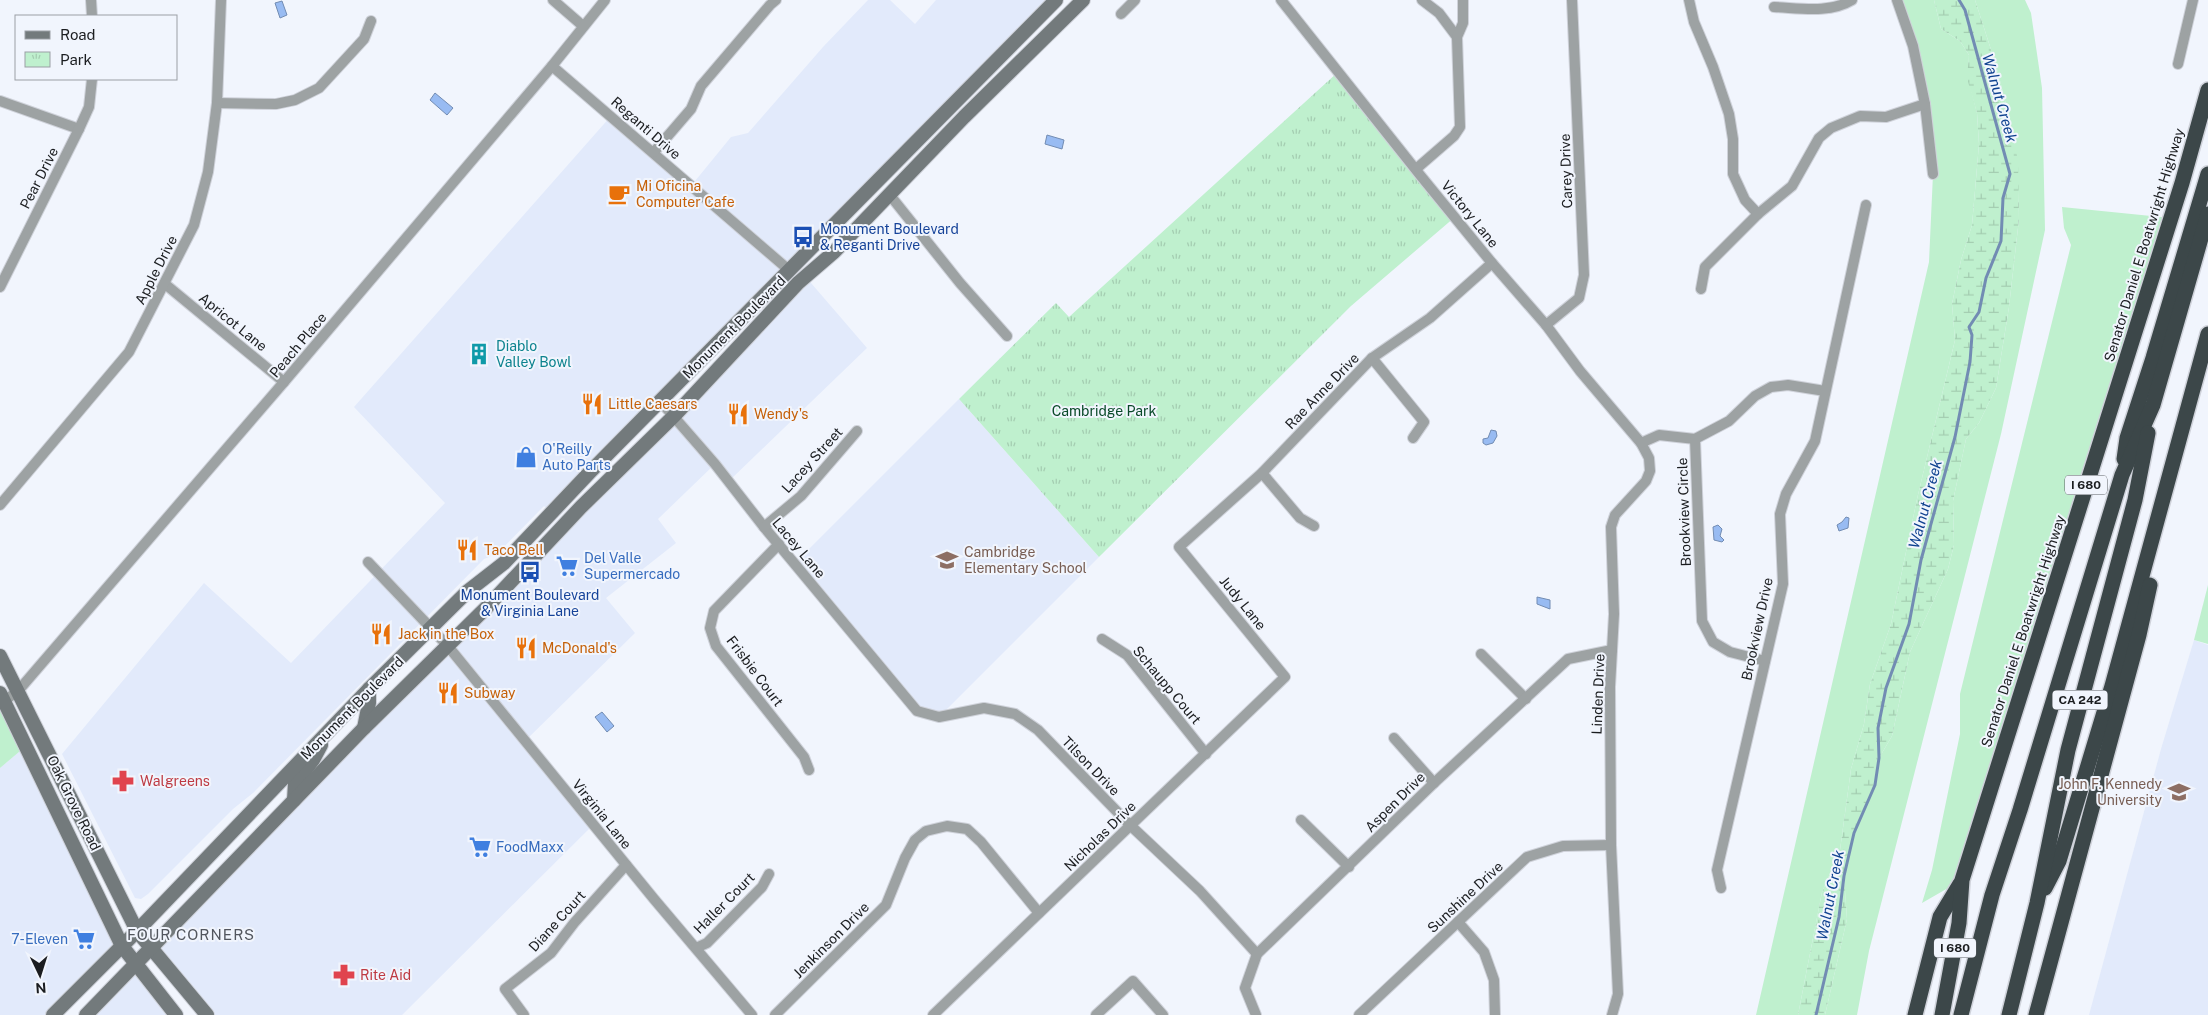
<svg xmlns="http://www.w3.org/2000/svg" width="2208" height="1015" font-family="'Public Sans',sans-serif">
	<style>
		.built { fill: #e2eafb }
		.green { fill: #bff0ce }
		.wetland { fill: url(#wetland-marsh) }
		.park { fill: url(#park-tufts) }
		.water { fill: #98bbf2; stroke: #728cb3 }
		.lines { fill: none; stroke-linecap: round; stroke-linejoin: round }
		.stream { stroke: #728cb3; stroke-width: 3 }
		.street-casing { stroke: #cfd2da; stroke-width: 12 }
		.secondary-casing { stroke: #cfd2da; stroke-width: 16 }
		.highway-casing { stroke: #cfd2da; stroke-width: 18 }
		.street { stroke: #9da2a3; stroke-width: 10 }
		.secondary { stroke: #737a7c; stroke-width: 14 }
		.highway { stroke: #3c4749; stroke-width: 15 }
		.labels { text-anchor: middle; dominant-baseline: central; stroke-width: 4; stroke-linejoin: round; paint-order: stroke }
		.shield { fill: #f1f5fd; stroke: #5b5e62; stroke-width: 1 }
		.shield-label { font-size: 12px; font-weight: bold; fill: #1b1d20 }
		.street-label { font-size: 14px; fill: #1b1d20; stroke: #f1f5fd }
		.food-label { font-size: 14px; fill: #c56008; stroke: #f1f5fd; text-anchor: start }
		.transit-label { font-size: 14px; fill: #164399; stroke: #f1f5fd; text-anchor: start }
		.culture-label { font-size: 14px; fill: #0d838f; stroke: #f1f5fd; text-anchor: start }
		.park-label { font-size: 14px; fill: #094a29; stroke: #f1f5fd }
		.shop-label { font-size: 14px; fill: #366cbe; stroke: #f1f5fd; text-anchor: start }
		.education-label { font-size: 14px; fill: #785e54; stroke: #f1f5fd; text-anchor: start }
		.health-label { font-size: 14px; fill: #be3a42; stroke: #f1f5fd; text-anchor: start }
		.water-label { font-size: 15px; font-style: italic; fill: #0e418f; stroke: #f1f5fd }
		.neighbourhood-label { font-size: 15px; letter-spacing: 1px; fill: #52565e; stroke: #f1f5fd }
	</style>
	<defs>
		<pattern id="wetland-marsh" width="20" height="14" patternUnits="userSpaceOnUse" patternTransform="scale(1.25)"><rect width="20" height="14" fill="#bff0ce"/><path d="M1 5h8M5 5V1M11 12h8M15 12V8" fill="none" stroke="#a4cdb1"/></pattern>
		<pattern id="park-tufts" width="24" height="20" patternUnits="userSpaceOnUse" patternTransform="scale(1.25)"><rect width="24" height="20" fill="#bff0ce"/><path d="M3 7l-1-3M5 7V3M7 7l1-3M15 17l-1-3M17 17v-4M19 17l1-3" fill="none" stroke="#a4cdb1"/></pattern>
	</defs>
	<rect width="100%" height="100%" fill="#f1f5fd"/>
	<!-- built -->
	<g class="built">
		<path d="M868,0H890L915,24L936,0H1056L552,513L544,506L497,554L484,559L253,793L233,809L148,894L141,899L135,898L62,754L204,583L291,663L445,503L354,407L611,116L691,186L731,137L748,133L823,47Z"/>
		<path d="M805,276L867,348L729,481L715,464L658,519L676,543L606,598L635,633L525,741L593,825L402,1015H207L152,948Z"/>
		<path d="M959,399L1099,557L939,717L917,711L795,563Z"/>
		<path d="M2194,640L2208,645V1015H2089L2161,749Z"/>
		<path d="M26,746L122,946L53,1015H0V768Z"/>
		<path d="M135,964L176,1015H86Z"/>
	</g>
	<!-- green -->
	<g class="green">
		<path d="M1897,0H1934L1941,29L1960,41L1969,55L1968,78L1977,113L1979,144L1972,225L1961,260L1952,304L1955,340L1917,499L1891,624L1870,684L1864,724L1851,769L1840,850L1822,892L1798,1015H1756L1929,262L1933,174L1926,104Z"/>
		<path d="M1975,0H2025L2031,13L2042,88L2045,230L2001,434L1869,951L1857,1015H1825L1847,919L1844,876L1854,833L1875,785L1879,758L1892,736L1910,652L1948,569L1954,545L1953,501L1966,439L1979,423L1996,388L2009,307L2019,219L2017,161L2009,116L1996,65Z"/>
		<path d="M2062,207L2171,218L1962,880L1922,903L1932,870L1960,734V694L2071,245L2064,228Z"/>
		<path d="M2208,585V644L2194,640Z"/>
		<path d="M0,693L26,746L0,768Z"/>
	</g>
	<!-- wetland -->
	<path class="wetland" d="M1934,0H1975L1996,65L2009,116L2018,161L2019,219L2009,307L1996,388L1979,423L1966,439L1953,501L1954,545L1948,569L1910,652L1892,736L1879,758L1875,785L1854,833L1844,876L1847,919L1825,1015H1798L1822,892L1840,850L1851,769L1864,724L1870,684L1891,624L1917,499L1955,340L1952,304L1961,260L1972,225L1979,144L1977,113L1967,78L1969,55L1960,41L1941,29Z"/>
	<!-- park -->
	<path class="park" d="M1338,72L1455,217L1351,306L1099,557L959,399L1056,303L1069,317Z"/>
	<!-- water -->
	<g class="water">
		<path d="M282,1L287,15L280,18L275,3Z"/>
		<path d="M435,93L453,108L447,115L430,100Z"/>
		<path d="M1047,135L1064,140L1062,149L1045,144Z"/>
		<path d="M1491,430L1496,431L1497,436L1493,443L1486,445L1483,443V439L1488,438Z"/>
		<path d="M1846,517L1849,518L1848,528L1839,531L1837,525L1842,522Z"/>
		<path d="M1718,525L1722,529L1720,536L1724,540L1722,542L1714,540L1713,527Z"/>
		<path d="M1537,597L1550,600V609L1537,604Z"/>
		<path d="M602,712L614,726L607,732L595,717Z"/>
	</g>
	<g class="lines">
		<!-- stream -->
		<path class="stream" d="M1816,1015L1839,917L1844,876L1854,833L1875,785L1879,758L1878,728L1886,688L1909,624L1921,560L1955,437L1970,362L1972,335L1969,327L1979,312L1986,278L2001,241L2003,198L2010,174L1965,10L1959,0"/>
		<!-- street casing -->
		<g class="street-casing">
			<g id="street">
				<path d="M91,0L92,16"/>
				<path d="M553,0L583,26"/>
				<path d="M1281,0L1420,175L1492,263L1546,325L1580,371L1641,443L1649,458L1650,471L1646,481L1615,515L1611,527L1614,614L1610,687L1611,845L1618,994L1612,1015"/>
				<path d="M1422,0L1439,13L1457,37"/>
				<path d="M1689,0L1694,22L1713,67L1729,114L1733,139V174L1745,200L1758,214"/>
				<path d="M1897,0L1913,46L1925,104L1933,174"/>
				<path d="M1774,7C1799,8 1829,14 1852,0"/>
				<path d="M1121,14L1135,0"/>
				<path d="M2178,64L2193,0"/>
				<path d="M552,66L790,271"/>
				<path d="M0,101L79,129"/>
				<path d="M217,103L276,104L295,100L319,88L364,39L371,21"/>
				<path d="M654,152L691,109L701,86L770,5L776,0"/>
				<path d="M1416,169L1454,136L1460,127L1457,37L1463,23V0"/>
				<path d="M889,194L960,283L1007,336"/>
				<path d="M165,284L284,382"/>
				<path d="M0,287L79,129L89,107L92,79"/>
				<path d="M1701,289L1705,267L1758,214L1792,186L1819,138L1831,128L1860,116L1886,117L1925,104"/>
				<path d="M1546,325L1579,298L1584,275L1572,0"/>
				<path d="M1372,358L1424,422L1413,438"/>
				<path d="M661,402L715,464L764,527L917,711L939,717L984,708L1015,714L1038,730L1131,826L1200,891L1257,954"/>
				<path d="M1641,443L1659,435L1695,439"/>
				<path d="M1262,473L1300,518L1314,526"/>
				<path d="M0,505L129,352L194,225L208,172L217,103L221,0"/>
				<path d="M764,527L801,496L857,431"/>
				<path d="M779,544L714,611L710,628L716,646L804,757L809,770"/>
				<path d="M368,562L447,645L654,899L752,1015"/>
				<path d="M1102,639L1127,655L1206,754"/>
				<path d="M1481,654L1526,699"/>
				<path d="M1765,661L1730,652L1713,642L1702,621L1695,439L1729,421L1755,396L1771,387L1788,385L1825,391"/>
				<path d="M4,701L18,691L284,382L552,66L605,0"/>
				<path d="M1394,738L1434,783"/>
				<path d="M1301,820L1349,867"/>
				<path d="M1721,888L1717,870L1783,584L1780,514L1786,494L1815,441L1866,205"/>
				<path d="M1458,922L1484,952L1494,980L1495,1015"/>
				<path d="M696,948L707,943L762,887L769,874"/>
				<path d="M524,1015L505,989L551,953L574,923L626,865"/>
				<path d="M775,1015L886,905L905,858L915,840L926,831L947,826L967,829L981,842L1039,913"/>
				<path d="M933,1015L1285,677L1179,547L1262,473L1372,358L1430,318L1492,263"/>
				<path d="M1096,1015L1133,981L1163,1015"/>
				<path d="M1256,1015L1245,988L1257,954L1434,783L1568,659L1612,650"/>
				<path d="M1359,1015L1527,857L1563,846L1611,845"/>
			</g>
		</g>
		<!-- secondary casing -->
		<g class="secondary-casing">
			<g id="secondary">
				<path d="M0,656L137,931L207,1015"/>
				<path d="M0,693L122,946L176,1015"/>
				<path d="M364,728L369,703V689"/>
				<path d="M294,800L295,783L313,760L321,745"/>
				<path d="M53,1015L137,931L369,689L468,591L504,563L590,472L1056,0"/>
				<path d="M86,1015L364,728L487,607L581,507L674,416L798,283L834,252L964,117L1083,0"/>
			</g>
		</g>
		<!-- highway casing -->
		<g class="highway-casing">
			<g id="highway">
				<path d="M2124,459L2127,438L2153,358L2208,174"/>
				<path d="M2045,888L2059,861L2112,686L2208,334"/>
				<path d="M1915,1015L1940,917L1960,884"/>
				<path d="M1942,1015L1959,923L1962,880L2182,183L2208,90"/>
				<path d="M1961,1015L1992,895L2020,810L2122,475L2153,405L2208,214"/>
				<path d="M2009,1015L2037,903L2068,750L2135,500L2148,433"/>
				<path d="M2036,1015L2139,635L2150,585"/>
			</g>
		</g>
		<!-- street -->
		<use href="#street" class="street"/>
		<!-- secondary -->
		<use href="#secondary" class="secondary"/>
		<!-- highway -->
		<use href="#highway" class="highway"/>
	</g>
	<!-- icons -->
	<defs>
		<g id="cafe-bare" transform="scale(1.725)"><path d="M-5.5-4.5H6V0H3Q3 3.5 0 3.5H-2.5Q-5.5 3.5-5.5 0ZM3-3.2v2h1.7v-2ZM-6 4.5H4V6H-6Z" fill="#e8710a" stroke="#f1f5fd" stroke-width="2.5" paint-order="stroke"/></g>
		<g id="bus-bare" transform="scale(1.725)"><path d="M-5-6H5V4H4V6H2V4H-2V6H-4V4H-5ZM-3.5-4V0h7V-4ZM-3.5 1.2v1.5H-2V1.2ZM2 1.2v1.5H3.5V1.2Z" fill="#1a4fb4" stroke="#f1f5fd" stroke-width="2.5" paint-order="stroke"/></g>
		<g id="building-bare" transform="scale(1.725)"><path d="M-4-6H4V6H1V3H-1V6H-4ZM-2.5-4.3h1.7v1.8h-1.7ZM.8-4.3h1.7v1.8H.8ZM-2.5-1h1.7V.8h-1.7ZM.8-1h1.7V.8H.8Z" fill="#0f9aa8" stroke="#f1f5fd" stroke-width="2.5" paint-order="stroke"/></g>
		<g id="restaurant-bare" transform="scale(1.725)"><path d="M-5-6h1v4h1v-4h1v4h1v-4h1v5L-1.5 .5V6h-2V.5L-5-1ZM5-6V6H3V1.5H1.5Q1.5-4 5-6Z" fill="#e8710a" stroke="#f1f5fd" stroke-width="2.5" paint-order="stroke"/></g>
		<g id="shop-bare" transform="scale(1.725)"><path d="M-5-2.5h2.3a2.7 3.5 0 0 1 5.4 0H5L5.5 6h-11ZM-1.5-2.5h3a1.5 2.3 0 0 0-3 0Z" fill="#3f7fe0" stroke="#f1f5fd" stroke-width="2.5" paint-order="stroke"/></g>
		<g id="school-bare" transform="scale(1.725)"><path d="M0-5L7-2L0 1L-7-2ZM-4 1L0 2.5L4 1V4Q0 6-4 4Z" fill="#8d6e63" stroke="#f1f5fd" stroke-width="2.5" paint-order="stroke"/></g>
		<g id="supermarket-bare" transform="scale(1.725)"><path d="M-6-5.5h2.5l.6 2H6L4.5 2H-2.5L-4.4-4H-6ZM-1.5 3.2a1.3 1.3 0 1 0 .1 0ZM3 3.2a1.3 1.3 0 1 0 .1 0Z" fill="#3f7fe0" stroke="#f1f5fd" stroke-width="2.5" paint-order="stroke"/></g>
		<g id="pharmacy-bare" transform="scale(1.725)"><path d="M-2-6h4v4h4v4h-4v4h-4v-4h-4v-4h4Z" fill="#e0444e" stroke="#f1f5fd" stroke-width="2.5" paint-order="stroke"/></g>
		<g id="university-bare" transform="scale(1.725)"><path d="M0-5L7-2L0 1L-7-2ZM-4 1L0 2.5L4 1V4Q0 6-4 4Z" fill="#8d6e63" stroke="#f1f5fd" stroke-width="2.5" paint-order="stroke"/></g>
	</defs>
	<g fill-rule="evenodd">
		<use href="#cafe-bare" x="619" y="194"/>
		<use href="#bus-bare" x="803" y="237"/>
		<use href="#building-bare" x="479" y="354"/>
		<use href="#restaurant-bare" x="592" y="404"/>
		<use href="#restaurant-bare" x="738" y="414"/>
		<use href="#shop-bare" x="526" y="457"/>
		<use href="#restaurant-bare" x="467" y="550"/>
		<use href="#school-bare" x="947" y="560"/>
		<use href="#supermarket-bare" x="567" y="566"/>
		<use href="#bus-bare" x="530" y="572"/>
		<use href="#restaurant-bare" x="381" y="634"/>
		<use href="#restaurant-bare" x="526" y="648"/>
		<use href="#restaurant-bare" x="448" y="693"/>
		<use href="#pharmacy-bare" x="123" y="781"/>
		<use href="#university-bare" x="2179" y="792"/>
		<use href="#supermarket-bare" x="480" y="847"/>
		<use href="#supermarket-bare" x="84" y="939"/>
		<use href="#pharmacy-bare" x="344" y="975"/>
	</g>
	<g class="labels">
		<!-- shield labels -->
		<g class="shield">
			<rect x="2065" y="475.5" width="42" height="19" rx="4"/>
			<rect x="2052.5" y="690.5" width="55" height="19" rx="4"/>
			<rect x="1934" y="938.5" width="42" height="19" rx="4"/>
		</g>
		<g class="shield-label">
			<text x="2086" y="485">I 680</text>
			<text x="2080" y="700">CA 242</text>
			<text x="1955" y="948">I 680</text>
		</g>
		<!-- street labels -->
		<g class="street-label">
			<text transform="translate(646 128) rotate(41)">Reganti Drive</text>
			<text transform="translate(1566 171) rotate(-92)">Carey Drive</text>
			<text transform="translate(39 178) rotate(-63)">Pear Drive</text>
			<text transform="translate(1470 214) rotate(51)">Victory Lane</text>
			<text transform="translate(2144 245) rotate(-73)">Senator Daniel E Boatwright Highway</text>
			<text transform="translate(156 270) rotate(-63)">Apple Drive</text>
			<text transform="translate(233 322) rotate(39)">Apricot Lane</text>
			<text transform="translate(734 327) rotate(-45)">Monument Boulevard</text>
			<text transform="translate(298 345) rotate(-50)">Peach Place</text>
			<text transform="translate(1322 391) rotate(-46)">Rae Anne Drive</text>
			<text transform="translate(812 460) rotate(-48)">Lacey Street</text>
			<text transform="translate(1684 512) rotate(-92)">Brookview Circle</text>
			<text transform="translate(799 548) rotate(50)">Lacey Lane</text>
			<text transform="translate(1243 603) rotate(51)">Judy Lane</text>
			<text transform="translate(1757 629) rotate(-78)">Brookview Drive</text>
			<text transform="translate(2023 631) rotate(-72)">Senator Daniel E Boatwright Highway</text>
			<text transform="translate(755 671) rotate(53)">Frisbie Court</text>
			<text transform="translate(1167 685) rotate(50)">Schaupp Court</text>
			<text transform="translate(1598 694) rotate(-88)">Linden Drive</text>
			<text transform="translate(352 708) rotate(-45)">Monument Boulevard</text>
			<text transform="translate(1091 766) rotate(46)">Tilson Drive</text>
			<text transform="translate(1395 802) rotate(-45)">Aspen Drive</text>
			<text transform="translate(74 803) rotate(64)">Oak Grove Road</text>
			<text transform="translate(602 814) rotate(51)">Virginia Lane</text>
			<text transform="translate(1100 836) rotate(-44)">Nicholas Drive</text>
			<text transform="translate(1465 897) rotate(-43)">Sunshine Drive</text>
			<text transform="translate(724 903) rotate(-45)">Haller Court</text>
			<text transform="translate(557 921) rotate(-48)">Diane Court</text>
			<text transform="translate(831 940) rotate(-45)">Jenkinson Drive</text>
		</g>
		<!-- food labels -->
		<g class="food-label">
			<text x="636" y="186">Mi Oficina<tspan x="636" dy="16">Computer Cafe</tspan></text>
			<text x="608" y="404">Little Caesars</text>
			<text x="754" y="414">Wendy's</text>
			<text x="484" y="550">Taco Bell</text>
			<text x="398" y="634">Jack in the Box</text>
			<text x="542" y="648">McDonald's</text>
			<text x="464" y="693">Subway</text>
		</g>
		<!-- transit labels -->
		<g class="transit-label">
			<text x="820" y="229">Monument Boulevard<tspan x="820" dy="16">&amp; Reganti Drive</tspan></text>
			<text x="530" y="595" text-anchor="middle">Monument Boulevard<tspan x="530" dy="16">&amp; Virginia Lane</tspan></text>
		</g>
		<!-- culture labels -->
		<g class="culture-label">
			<text x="496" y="346">Diablo<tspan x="496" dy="16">Valley Bowl</tspan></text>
		</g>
		<!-- park labels -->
		<g class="park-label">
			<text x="1104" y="411">Cambridge Park</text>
		</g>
		<!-- shop labels -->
		<g class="shop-label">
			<text x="542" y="449">O'Reilly<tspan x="542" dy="16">Auto Parts</tspan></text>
			<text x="584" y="558">Del Valle<tspan x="584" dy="16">Supermercado</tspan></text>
			<text x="496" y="847">FoodMaxx</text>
			<text x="68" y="939" text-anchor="end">7-Eleven</text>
		</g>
		<!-- education labels -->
		<g class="education-label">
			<text x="964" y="552">Cambridge<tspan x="964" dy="16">Elementary School</tspan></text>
			<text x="2162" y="784" text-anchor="end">John F. Kennedy<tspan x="2162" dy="16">University</tspan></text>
		</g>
		<!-- health labels -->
		<g class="health-label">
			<text x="140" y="781">Walgreens</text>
			<text x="360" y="975">Rite Aid</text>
		</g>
		<!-- water labels -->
		<g class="water-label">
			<text transform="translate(2000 98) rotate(74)">Walnut Creek</text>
			<text transform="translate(1925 504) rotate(-75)">Walnut Creek</text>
			<text transform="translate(1830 895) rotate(-79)">Walnut Creek</text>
		</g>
		<!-- neighbourhood labels -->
		<g class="neighbourhood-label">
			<text x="191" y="934">FOUR CORNERS</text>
		</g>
	</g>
	<!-- legend -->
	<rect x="15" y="15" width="162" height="65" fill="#f1f5fd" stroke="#9b9fa5"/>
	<rect x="25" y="31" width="25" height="8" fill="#737a7c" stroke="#9b9fa5"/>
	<text x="60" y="40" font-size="15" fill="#1b1d20">Road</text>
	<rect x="25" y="52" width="25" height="15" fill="url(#park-tufts)" stroke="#9b9fa5"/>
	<text x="60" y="65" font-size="15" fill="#1b1d20">Park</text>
	<!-- north arrow -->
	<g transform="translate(40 975) rotate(176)" stroke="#f1f5fd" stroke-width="4" paint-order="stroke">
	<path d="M0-4L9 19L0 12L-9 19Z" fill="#1b1d20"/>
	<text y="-8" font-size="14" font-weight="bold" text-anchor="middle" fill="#1b1d20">N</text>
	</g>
</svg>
